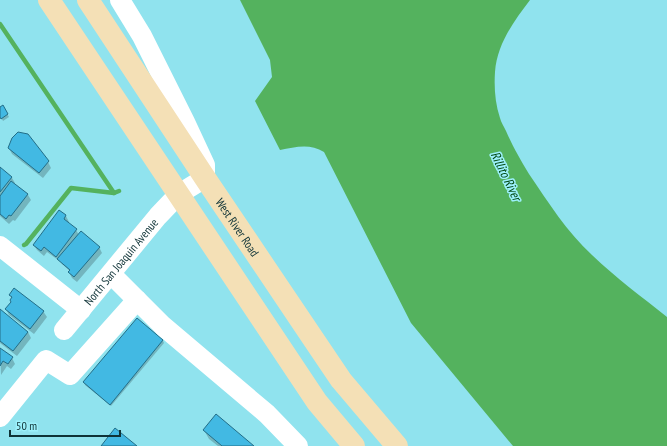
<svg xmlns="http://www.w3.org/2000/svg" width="667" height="446" font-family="'PT Sans Narrow',sans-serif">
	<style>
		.water { fill: #54b25e }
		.shadow { fill: #0003 }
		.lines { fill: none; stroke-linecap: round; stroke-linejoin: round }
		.stream { stroke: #54b25e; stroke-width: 4.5 }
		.building { fill: #42b9e3; stroke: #236e88 }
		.minor { stroke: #fff; stroke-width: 20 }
		.major { stroke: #f4e0b6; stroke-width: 22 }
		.labels { text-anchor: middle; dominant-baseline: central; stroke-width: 3; stroke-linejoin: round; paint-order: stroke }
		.street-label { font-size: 12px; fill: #0f3337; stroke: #9df1fb }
		.water-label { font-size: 13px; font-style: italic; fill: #014912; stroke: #9df1fb }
	</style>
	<rect width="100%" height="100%" fill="#90e3ee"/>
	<!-- water -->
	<path class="water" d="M240,0H530C514,21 497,44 495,72C494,87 495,103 500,118C501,122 504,127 506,131C513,147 520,159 529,174C548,202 567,232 592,255C616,278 642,297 667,317V446H513L411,323L324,152C310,143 295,147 280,150L255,101L272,77L270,60Z"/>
	<!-- shadow -->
	<g class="shadow">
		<path d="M3,106L9,117L3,121L0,115V108Z"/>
		<path d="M9,148L48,162L51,168L43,178L12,154Z"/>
		<path d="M0,168L12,178L15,183L14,184L28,195L31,200L15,221L13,220L9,224L0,216Z"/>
		<path d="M60,211L66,216L69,222L68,223L76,230L79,235L99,247L102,253L77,282L72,278L69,272L70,271L62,264L61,262L47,252L44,256L37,250L34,245Z"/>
		<path d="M10,295L43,311L47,317L34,334L9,315L6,309L12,302V298Z"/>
		<path d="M0,311L28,332L31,338L17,356L0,343Z"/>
		<path d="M137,319L163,341L164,343L111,406L85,385L84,382Z"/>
		<path d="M0,349L12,358L15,364L11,369L7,366L1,375Z"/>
		<path d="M204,430L252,446H218L209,439Z"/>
	</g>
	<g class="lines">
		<!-- stream -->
		<g class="stream">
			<path d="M0,24L114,193L119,191"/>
			<path d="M24,245L26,244L71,188L114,193"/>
		</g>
	</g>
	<!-- building -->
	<g class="building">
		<path d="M3,105L8,114L1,119L0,117V107Z"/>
		<path d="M18,132L28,134L49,161L39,173L8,148L12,138Z"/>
		<path d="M0,167L12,177L0,192Z"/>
		<path d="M11,181L28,194L11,216L9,215L6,219L0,214V196Z"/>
		<path d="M59,210L66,215L64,219L77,229L56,257L44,247L41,251L33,245Z"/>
		<path d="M81,231L100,247L74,277L68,272L70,270L57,259Z"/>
		<path d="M14,288L44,311L30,329L5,309L11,302L10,300L12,297L9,295Z"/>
		<path d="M0,309L28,332L13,351L0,341Z"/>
		<path d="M137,318L163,340L110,405L83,382Z"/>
		<path d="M0,348L13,357L8,364L3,361L0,366Z"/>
		<path d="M216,414L254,446H222L203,430Z"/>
		<path d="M115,428L137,446H101Z"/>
	</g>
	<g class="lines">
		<!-- minor -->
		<g class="minor">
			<path d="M0,246L81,310"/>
			<path d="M111,274L163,326L267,414L298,446"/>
			<path id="s1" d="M64,330L158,216L179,194L205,178V165L185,122L142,36L120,0"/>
			<path d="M0,417L46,360L70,375L137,300"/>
		</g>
		<!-- major -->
		<g class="major">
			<path d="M49,0L317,402L354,446"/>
			<path id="s2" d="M88,0L205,178L314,340L341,380L397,446"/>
		</g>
	</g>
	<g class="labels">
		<!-- street labels -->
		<g class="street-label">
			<text stroke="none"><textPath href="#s2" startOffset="272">West River Road</textPath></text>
			<text stroke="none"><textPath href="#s1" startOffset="89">North San Joaquin Avenue</textPath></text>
		</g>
		<!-- water labels -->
		<g class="water-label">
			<text transform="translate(506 176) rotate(64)">Rillito River</text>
		</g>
	</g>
	<!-- scale -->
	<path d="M10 430v6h110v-6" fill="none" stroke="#0f3337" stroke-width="2"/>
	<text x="16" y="430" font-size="12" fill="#0f3337" stroke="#9df1fb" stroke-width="3" paint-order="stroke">50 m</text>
</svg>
